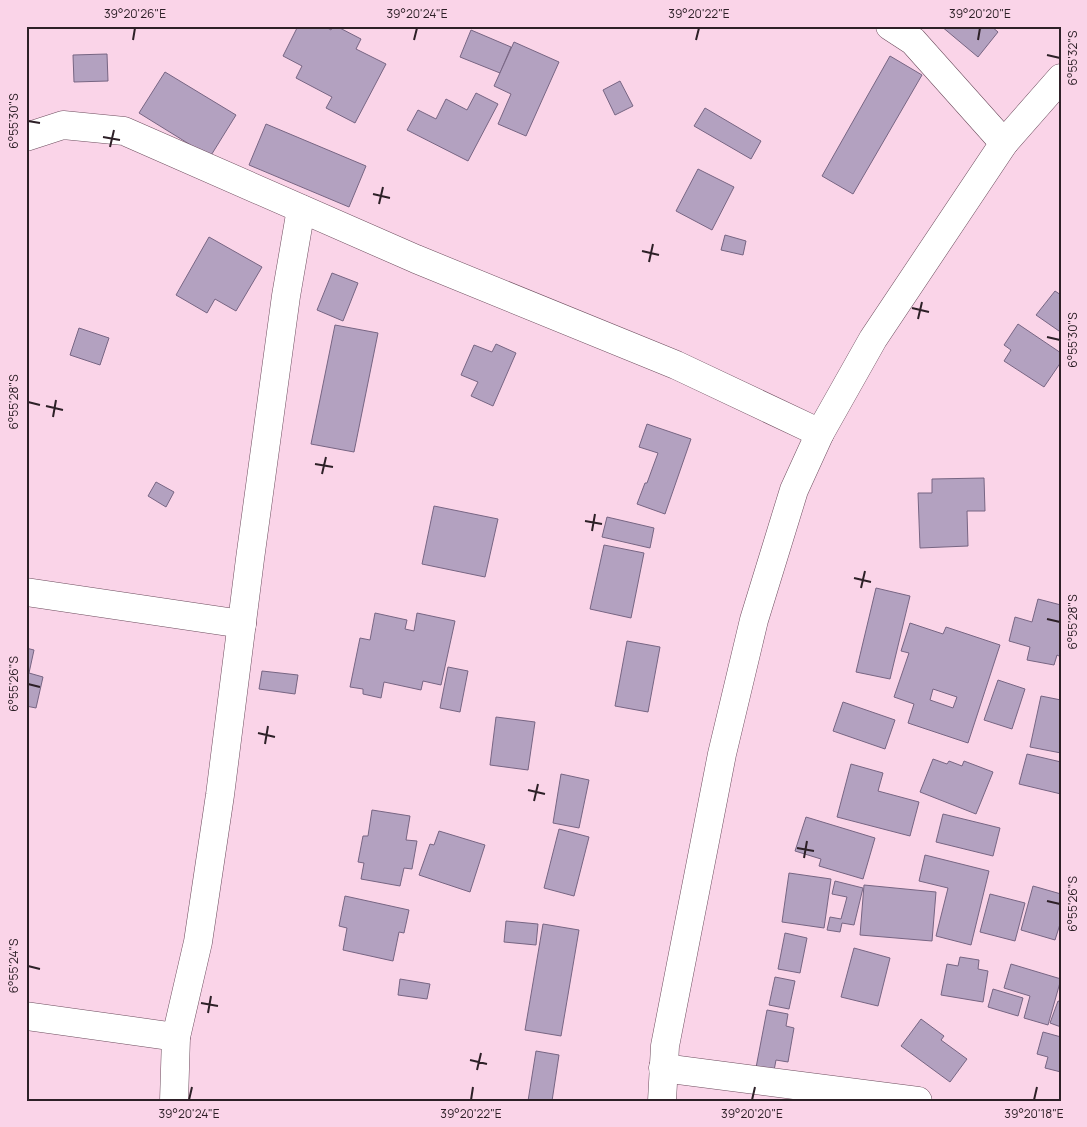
<svg xmlns="http://www.w3.org/2000/svg" width="1087" height="1127" font-family="Manrope,sans-serif">
	<style>
		.building { fill: #b3a1c0; stroke: #776583; fill-rule: evenodd }
		.lines { fill: none; stroke-linecap: round; stroke-linejoin: round }
		.minor-casing { stroke: #6d4d5e; stroke-width: 29 }
		.secondary-casing { stroke: #6d4d5e; stroke-width: 29 }
		.minor { stroke: #fff; stroke-width: 28 }
		.secondary { stroke: #fff; stroke-width: 28 }
		.ticks { fill: none; stroke: #2d2027; stroke-width: 2 }
		.neatline { fill: none; stroke: #2d2027; stroke-width: 2 }
		.ticks-label { font-size: 12px; text-anchor: middle; fill: #2d2027 }
	</style>
	<rect width="100%" height="100%" fill="#fad4e8"/>
	<!-- building -->
	<g class="building">
		<path d="M298,26H324L331,30L333,26H336L361,39L356,49L386,64L355,123L326,108L332,97L296,78L302,66L283,56Z"/>
		<path d="M941,26H991L998,32L978,57Z"/>
		<path d="M471,30L511,47L500,73L460,57Z"/>
		<path d="M514,42L559,62L526,136L498,124L511,94L494,86Z"/>
		<path d="M107,54L108,81L74,82L73,55Z"/>
		<path d="M890,56L922,75L853,194L822,176Z"/>
		<path d="M165,72L236,115L210,157L139,113Z"/>
		<path d="M620,81L633,106L615,115L603,90Z"/>
		<path d="M476,93L498,104L468,161L407,130L418,110L436,119L446,99L467,110Z"/>
		<path d="M705,108L761,141L751,159L694,126Z"/>
		<path d="M266,124L366,166L349,207L249,165Z"/>
		<path d="M698,169L734,187L712,230L676,211Z"/>
		<path d="M725,235L746,241L743,255L721,250Z"/>
		<path d="M209,237L262,267L236,311L215,299L207,313L176,295Z"/>
		<path d="M332,273L358,283L343,321L317,310Z"/>
		<path d="M1055,291L1061,295V328L1059,331L1036,315Z"/>
		<path d="M1018,324L1061,353V362L1044,387L1004,361L1011,350L1004,345Z"/>
		<path d="M335,325L378,333L354,452L311,444Z"/>
		<path d="M79,328L109,338L100,365L70,355Z"/>
		<path d="M496,344L516,353L493,406L471,396L478,382L461,375L474,345L492,352Z"/>
		<path d="M647,424L691,439L665,514L637,504L645,483H647L658,453L639,447Z"/>
		<path d="M984,478L985,511H967L968,546L920,548L918,493H932V479Z"/>
		<path d="M156,482L174,492L166,507L148,496Z"/>
		<path d="M434,506L498,519L485,577L422,564Z"/>
		<path d="M607,517L654,528L650,548L602,537Z"/>
		<path d="M604,545L644,553L631,618L590,609Z"/>
		<path d="M876,588L910,596L890,679L856,672Z"/>
		<path d="M1038,599L1061,605V657L1057,655L1054,665L1027,660L1030,647L1009,641L1015,617L1032,622Z"/>
		<path d="M375,613L407,620L405,629L414,631L417,613L455,621L441,685L423,681L421,690L384,682L381,698L363,694V689L350,687L360,638L370,640Z"/>
		<path d="M910,623L943,634L946,627L1000,645L968,743L908,723L914,704L894,697L909,653L901,651ZM933,689L957,697L953,708L930,700Z"/>
		<path d="M627,641L660,647L648,712L615,706Z"/>
		<path d="M26,648L34,650L29,673L43,677L36,708L26,706Z"/>
		<path d="M448,667L468,671L460,712L440,708Z"/>
		<path d="M262,671L298,675L295,694L259,689Z"/>
		<path d="M998,680L1025,689L1012,729L984,720Z"/>
		<path d="M1041,696L1061,700V753L1030,747Z"/>
		<path d="M843,702L895,720L885,749L833,731Z"/>
		<path d="M496,717L535,722L528,770L490,765Z"/>
		<path d="M1027,754L1061,762V794L1019,784Z"/>
		<path d="M933,759L947,764L949,761L962,766L964,761L993,772L976,814L920,792Z"/>
		<path d="M851,764L883,773L878,791L919,802L910,836L837,817Z"/>
		<path d="M561,774L589,780L579,828L553,823Z"/>
		<path d="M372,810L410,816L406,840L417,841L412,869L404,868L400,886L361,879L364,863L358,862L363,836H368Z"/>
		<path d="M943,814L1000,828L993,856L936,842Z"/>
		<path d="M806,817L875,838L863,879L819,866L821,859L795,851Z"/>
		<path d="M559,829L589,837L574,896L544,888Z"/>
		<path d="M439,831L485,845L470,892L419,875L430,844L434,845Z"/>
		<path d="M925,855L989,871L971,945L936,936L948,888L919,881Z"/>
		<path d="M789,873L831,879L824,928L782,922Z"/>
		<path d="M835,881L863,888L854,925L842,923L840,932L827,930L830,917L841,919L847,897L832,894Z"/>
		<path d="M864,885L936,892L932,941L860,935Z"/>
		<path d="M1033,886L1061,894V921L1055,940L1021,930Z"/>
		<path d="M990,894L1025,903L1015,941L980,932Z"/>
		<path d="M345,896L409,910L404,933L399,932L393,961L343,950L347,928L339,926Z"/>
		<path d="M506,921L538,924L536,945L504,942Z"/>
		<path d="M543,924L579,930L561,1036L525,1030Z"/>
		<path d="M785,933L807,938L800,973L778,969Z"/>
		<path d="M854,948L890,958L878,1006L841,997Z"/>
		<path d="M960,957L979,960L978,969L988,971L983,1002L941,995L947,964L958,966Z"/>
		<path d="M1011,964L1061,979L1048,1025L1024,1018L1030,996L1004,988Z"/>
		<path d="M775,977L795,981L789,1009L769,1005Z"/>
		<path d="M400,979L430,984L427,999L398,995Z"/>
		<path d="M993,989L1023,998L1018,1016L988,1007Z"/>
		<path d="M1058,1001L1061,1002V1027L1050,1023Z"/>
		<path d="M767,1010L788,1014L786,1026L794,1028L788,1062L776,1060L773,1076L755,1073Z"/>
		<path d="M921,1019L944,1036L941,1040L967,1059L950,1082L901,1046Z"/>
		<path d="M1043,1032L1061,1037V1072L1045,1068L1048,1057L1037,1054Z"/>
		<path d="M536,1051L559,1055L552,1101H528Z"/>
	</g>
	<g class="lines">
		<!-- minor casing -->
		<g class="minor-casing">
			<g id="minor">
				<path d="M890,26L913,41L1004,143"/>
				<path d="M26,137L63,125L124,131L416,259L676,365L820,433"/>
				<path d="M26,592L242,624"/>
				<path d="M26,1016L176,1037"/>
				<path d="M663,1068L918,1101"/>
				<path d="M174,1101L176,1037L198,942L220,795L250,559L286,296L301,209"/>
			</g>
		</g>
		<!-- secondary casing -->
		<g class="secondary-casing">
			<path id="secondary" d="M662,1101L665,1046L722,754L754,620L794,490L820,433L873,339L1004,143L1061,78"/>
		</g>
		<!-- minor -->
		<use href="#minor" class="minor"/>
		<!-- secondary -->
		<use href="#secondary" class="secondary"/>
	</g>
	<!-- ticks -->
	<path class="ticks" d="M133,40L135,28M414,40L417,28M696,40L699,28M978,40L980,28M1047,55L1060,58M28,121L40,123M103,137L120,140M110,147L114,130M373,194L390,198M379,204L383,187M642,251L659,255M649,262L653,244M912,308L929,312M918,319L922,302M1047,337L1060,340M28,402L40,405M46,406L63,410M53,417L56,400M315,464L333,467M322,474L326,457M585,521L602,524M592,531L595,514M854,578L871,582M861,588L865,571M1047,619L1060,622M28,684L40,687M258,733L275,737M265,744L268,726M528,790L545,794M534,801L538,784M797,848L814,851M804,858L807,841M1047,901L1060,904M28,966L40,969M201,1003L218,1006M208,1013L211,996M470,1060L487,1064M477,1070L481,1053M189,1100L192,1087M471,1100L473,1087M752,1100L755,1087M1034,1100L1037,1087"/>
	<!-- border -->
	<rect width="1087" height="1127" fill="none" stroke="#fad4e8" stroke-width="55"/>
	<rect x="28" y="28" width="1032" height="1072" class="neatline"/>
	<g class="ticks-label">
		<text x="135" y="18">39°20'26"E</text>
		<text x="417" y="18">39°20'24"E</text>
		<text x="699" y="18">39°20'22"E</text>
		<text x="980" y="18">39°20'20"E</text>
		<text transform="translate(1073 58) rotate(-90)" y="4">6°55'32"S</text>
		<text transform="translate(14 121) rotate(-90)" y="4">6°55'30"S</text>
		<text transform="translate(1073 340) rotate(-90)" y="4">6°55'30"S</text>
		<text transform="translate(14 402) rotate(-90)" y="4">6°55'28"S</text>
		<text transform="translate(1073 622) rotate(-90)" y="4">6°55'28"S</text>
		<text transform="translate(14 684) rotate(-90)" y="4">6°55'26"S</text>
		<text transform="translate(1073 904) rotate(-90)" y="4">6°55'26"S</text>
		<text transform="translate(14 966) rotate(-90)" y="4">6°55'24"S</text>
		<text x="189" y="1118">39°20'24"E</text>
		<text x="471" y="1118">39°20'22"E</text>
		<text x="752" y="1118">39°20'20"E</text>
		<text x="1034" y="1118">39°20'18"E</text>
	</g>
</svg>
